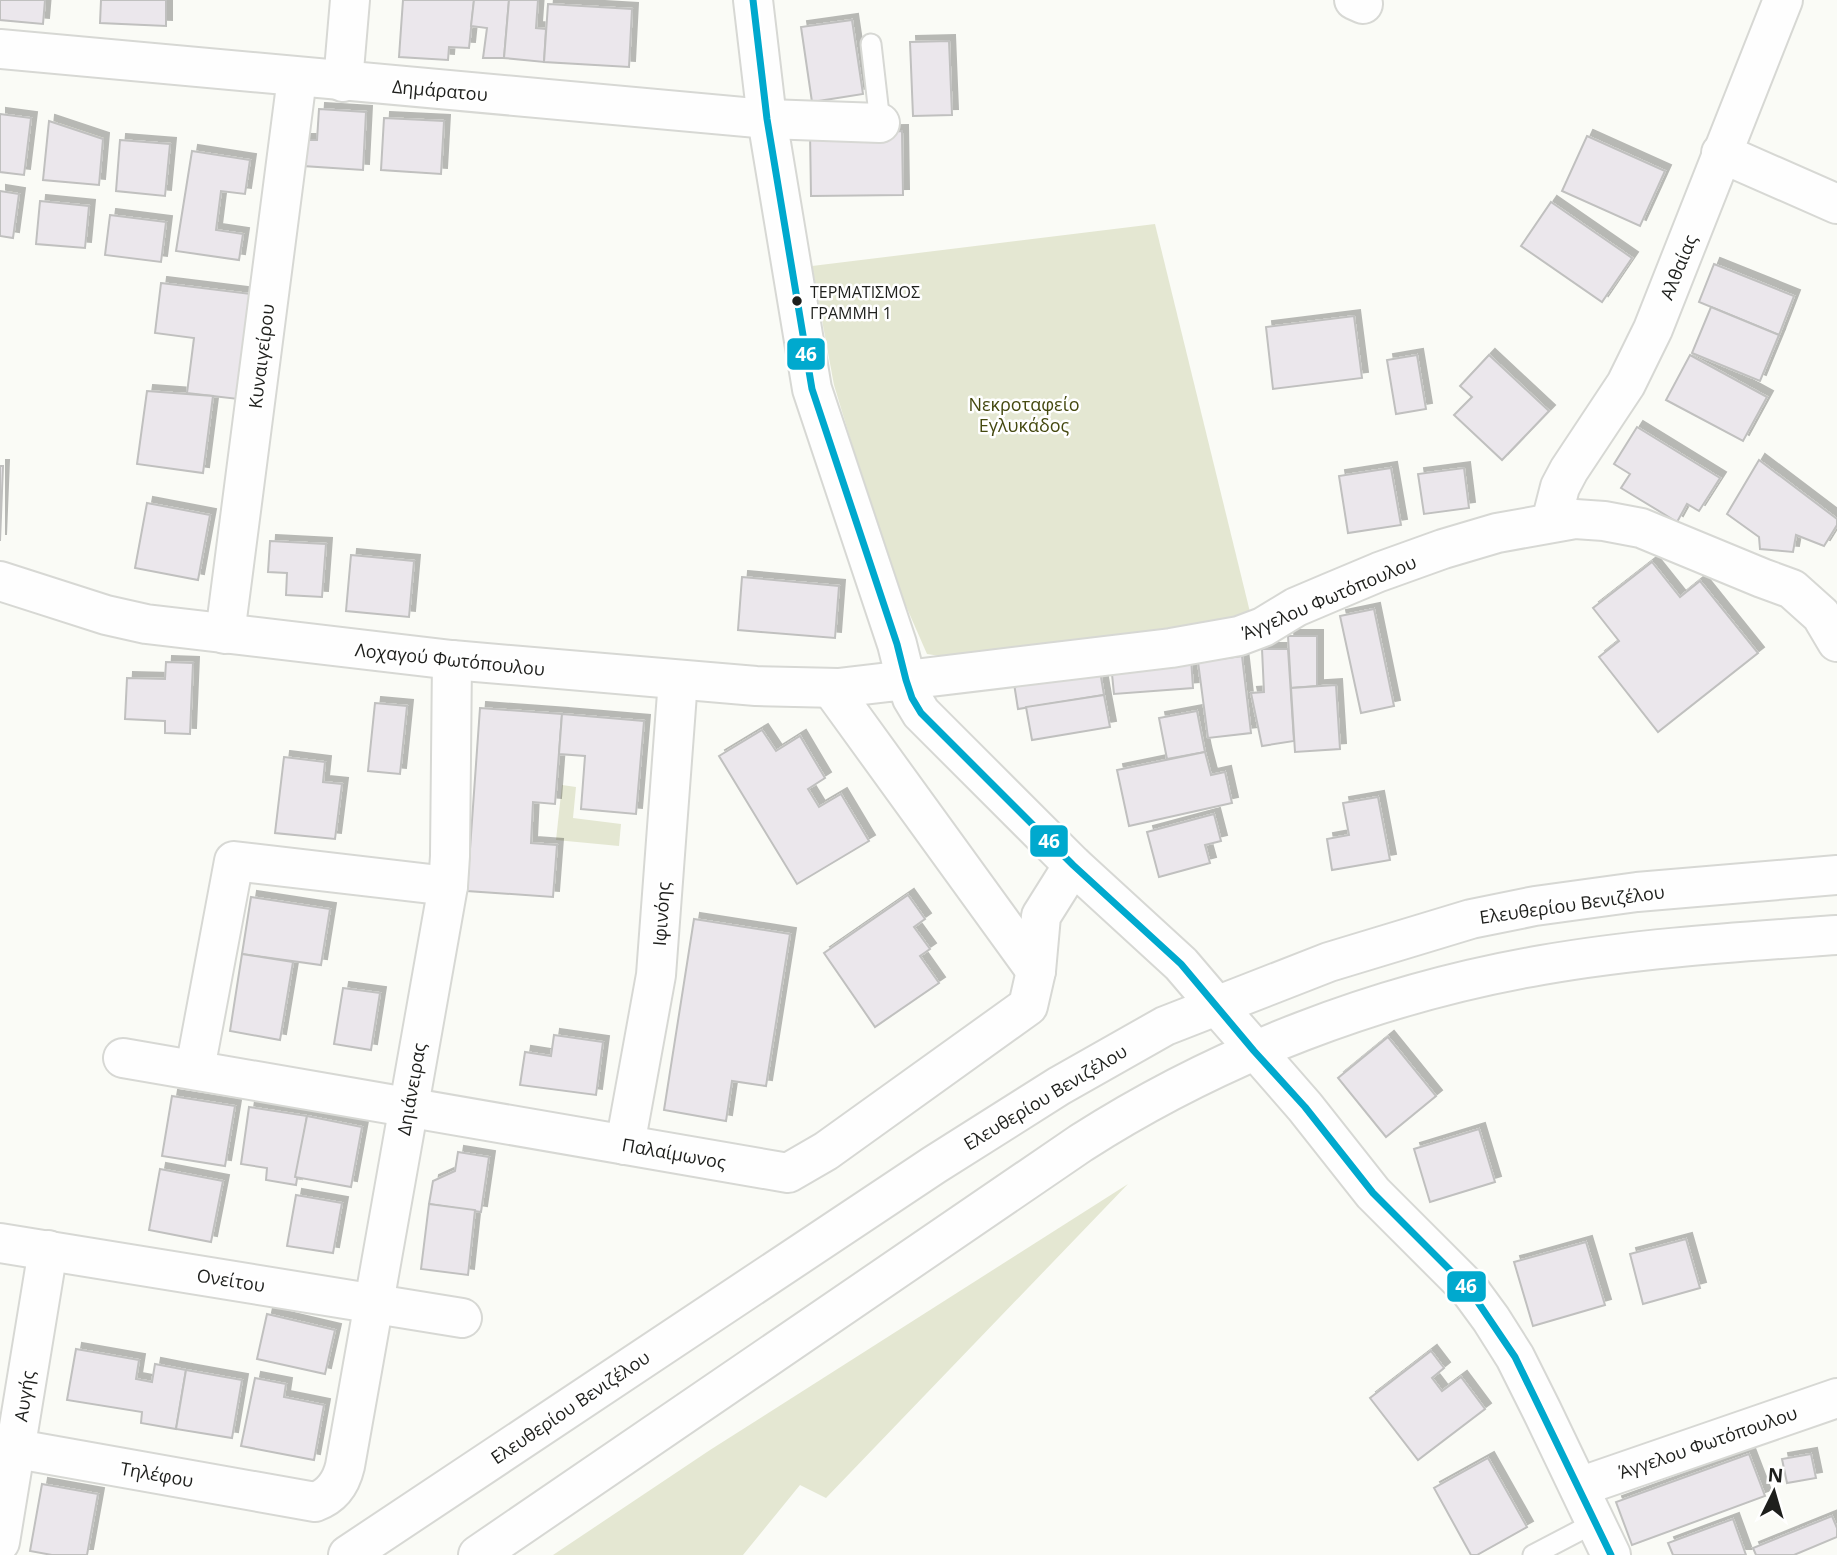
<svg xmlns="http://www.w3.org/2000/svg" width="1837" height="1555" font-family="'Open Sans',sans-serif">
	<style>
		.green { fill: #e4e7d2 }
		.building { fill: #ebe7ec; stroke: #c0c0bf; stroke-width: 2; filter: url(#shadow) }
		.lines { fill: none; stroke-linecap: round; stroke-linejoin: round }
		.service-casing { stroke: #d7d8d4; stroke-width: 23 }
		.minor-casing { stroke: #d7d8d4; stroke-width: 42 }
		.tertiary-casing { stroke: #d7d8d4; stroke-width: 42 }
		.secondary-casing { stroke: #d7d8d4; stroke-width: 42 }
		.primary-casing { stroke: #d7d8d4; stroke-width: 42 }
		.service { stroke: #fefefe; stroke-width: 19 }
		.minor { stroke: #fefefe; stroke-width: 38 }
		.tertiary { stroke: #fefefe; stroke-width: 38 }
		.secondary { stroke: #fefefe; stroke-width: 38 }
		.primary { stroke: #fefefe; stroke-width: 38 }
		.bus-1-casing { stroke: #fff; stroke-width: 12 }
		.bus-1 { stroke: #00a9ce; stroke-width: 7 }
		.bus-dot { fill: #1e1f1c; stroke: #fff; stroke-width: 2.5 }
		.labels { text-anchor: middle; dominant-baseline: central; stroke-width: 5; stroke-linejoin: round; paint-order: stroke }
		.bus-label { font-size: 16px; fill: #1e1f1c; stroke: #fff; text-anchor: start }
		.street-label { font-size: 18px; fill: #1e1f1c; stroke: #fff }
		.park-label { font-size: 18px; fill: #454910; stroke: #fff }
		.line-badge { stroke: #fff; stroke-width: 2.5 }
		.badge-label { font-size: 19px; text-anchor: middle; font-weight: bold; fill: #fff }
	</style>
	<defs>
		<filter id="shadow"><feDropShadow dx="6" dy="-6" stdDeviation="0" flood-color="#0004"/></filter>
	</defs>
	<rect width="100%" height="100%" fill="#fafbf6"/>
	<!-- green -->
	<g class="green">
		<path d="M1155,224L1250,612L1200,630L953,658L927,654L889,567L834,385L812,266Z"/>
		<path d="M562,785L576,787L573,818L621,824L619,846L556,840Z"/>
		<path d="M1128,1184L826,1498L800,1485L743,1555H553L710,1450Z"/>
	</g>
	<!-- building -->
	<g class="building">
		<path d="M0,0H45L43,24L0,20Z"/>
		<path d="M101,0H166V26L100,23Z"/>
		<path d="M403,0H474L469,48L449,47L448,60L399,57Z"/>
		<path d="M474,0H509L504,58H483L487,28L471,26Z"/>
		<path d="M509,0H538L536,28L546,29L544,62L504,58Z"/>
		<path d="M548,4L632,9L629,67L544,62Z"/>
		<path d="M852,20L863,94L812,102L801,27Z"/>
		<path d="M949,41L952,115L913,116L910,42Z"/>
		<path d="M319,109L366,112L363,170L303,166L305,140H317Z"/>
		<path d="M0,114L31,118L24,175L0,172Z"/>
		<path d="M384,118L444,121L441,174L381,170Z"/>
		<path d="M49,121L103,139L99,185L43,180Z"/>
		<path d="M902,131L903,195L811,196L810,132Z"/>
		<path d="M1587,136L1665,171L1640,226L1562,191Z"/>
		<path d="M120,140L170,144L165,196L116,191Z"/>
		<path d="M192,151L250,160L245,194L221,191L216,230L243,234L239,260L176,251Z"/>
		<path d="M0,191L19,194L13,238L0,236Z"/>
		<path d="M40,201L89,206L85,248L36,244Z"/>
		<path d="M1551,202L1632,258L1602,302L1521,246Z"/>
		<path d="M110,215L166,222L161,262L105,255Z"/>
		<path d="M1714,264L1794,296L1779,335L1699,302Z"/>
		<path d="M161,283L251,294L238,399L187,393L194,338L155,333Z"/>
		<path d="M1711,307L1779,335L1760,381L1692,353Z"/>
		<path d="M1354,316L1362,378L1273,389L1266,327Z"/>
		<path d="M1417,355L1426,409L1396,414L1387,360Z"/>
		<path d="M1489,355L1549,411L1502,460L1454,415L1472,397L1460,386Z"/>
		<path d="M1690,355L1767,397L1743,441L1666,400Z"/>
		<path d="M147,391L213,396L203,473L137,464Z"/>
		<path d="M1637,427L1720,478L1699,511L1687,504L1677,522L1621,488L1630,474L1614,464Z"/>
		<path d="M1759,460L1837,519V525L1824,546L1796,535L1793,552L1760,549L1759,537L1727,514Z"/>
		<path d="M0,466H3L0,541Z"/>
		<path d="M1391,468L1401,525L1348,533L1339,476Z"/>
		<path d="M1464,468L1469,508L1424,514L1418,474Z"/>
		<path d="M147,503L210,515L198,580L135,568Z"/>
		<path d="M270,541L326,544L322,597L286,595L287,573L268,572Z"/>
		<path d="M351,555L414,561L409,617L346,611Z"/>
		<path d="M1652,562L1680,597L1700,581L1758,653L1658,732L1599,657L1619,641L1593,608Z"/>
		<path d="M742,577L839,586L835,638L738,630Z"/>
		<path d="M1374,609L1394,706L1361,713L1340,616Z"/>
		<path d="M1288,636H1317V686L1291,688Z"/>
		<path d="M1262,649H1288L1294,741L1262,746L1251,693L1264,692Z"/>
		<path d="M1242,656L1251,733L1208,738L1198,662Z"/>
		<path d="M1191,658L1193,688L1114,694L1111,664Z"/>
		<path d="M166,662L193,663L190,734L165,733V721L125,719L127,678L165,679Z"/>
		<path d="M1099,665L1104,695L1018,709L1013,677Z"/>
		<path d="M1336,685L1340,749L1295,752L1291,688Z"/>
		<path d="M1104,695L1110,727L1032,740L1026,707Z"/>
		<path d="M375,703L407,706L400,774L368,771Z"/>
		<path d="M480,708L562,714L555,804L533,802L531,843L557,845L553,897L467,891Z"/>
		<path d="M1197,711L1205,752L1167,759L1159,718Z"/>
		<path d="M562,714L644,721L636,814L581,809L585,756L559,754Z"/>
		<path d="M762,730L776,751L800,736L825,778L808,789L819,807L841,794L869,841L797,884L719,756Z"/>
		<path d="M1205,752L1211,775L1225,772L1232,803L1129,826L1117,770Z"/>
		<path d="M284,757L325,762L323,782L342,784L335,839L275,833Z"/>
		<path d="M1378,797L1390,860L1332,870L1327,839L1349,835L1343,803Z"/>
		<path d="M1214,814L1221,841L1205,845L1210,863L1159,877L1147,832Z"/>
		<path d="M908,895L925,919L914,927L930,949L920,956L939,983L875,1027L824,953Z"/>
		<path d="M251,897L330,909L321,965L242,954Z"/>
		<path d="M694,919L790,934L766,1086L732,1081L726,1121L664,1110Z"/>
		<path d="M242,954L293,962L280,1040L230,1031Z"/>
		<path d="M343,988L380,993L371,1050L334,1044Z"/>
		<path d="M554,1035L603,1042L596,1095L520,1085L525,1052L551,1056Z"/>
		<path d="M1388,1037L1436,1096L1386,1137L1338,1078Z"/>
		<path d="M172,1096L235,1106L225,1166L162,1156Z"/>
		<path d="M249,1107L307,1116L296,1185L266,1180L267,1168L241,1164Z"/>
		<path d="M307,1116L362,1127L351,1187L295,1177Z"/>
		<path d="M1479,1129L1495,1182L1430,1202L1414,1149Z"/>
		<path d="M458,1152L489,1157L481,1212L429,1204L433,1181L455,1171Z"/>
		<path d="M160,1169L223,1181L211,1242L149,1230Z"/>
		<path d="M296,1195L342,1203L333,1253L287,1246Z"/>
		<path d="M429,1204L475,1210L468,1275L421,1269Z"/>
		<path d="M1686,1239L1700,1288L1643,1304L1630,1254Z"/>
		<path d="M1586,1242L1605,1305L1533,1326L1514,1262Z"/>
		<path d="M267,1314L335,1330L325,1374L257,1359Z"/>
		<path d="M76,1349L139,1360L136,1379L152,1382L155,1364L186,1370L176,1429L141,1423L142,1412L67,1400Z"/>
		<path d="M1431,1351L1444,1368L1432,1378L1442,1391L1461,1377L1485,1409L1418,1460L1370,1398Z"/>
		<path d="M186,1370L242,1380L232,1438L176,1429Z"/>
		<path d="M255,1378L286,1384L284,1397L324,1405L314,1460L241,1446Z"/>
		<path d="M1749,1454L1765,1496L1632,1545L1616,1502Z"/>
		<path d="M1811,1454L1816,1478L1787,1483L1782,1459Z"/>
		<path d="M1488,1458L1527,1527L1477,1555H1471L1434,1488Z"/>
		<path d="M42,1484L98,1494L87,1555H52L30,1551Z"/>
		<path d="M1832,1516L1837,1528V1537L1794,1555H1756L1753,1548Z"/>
		<path d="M1733,1519L1746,1555H1673L1668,1543Z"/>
	</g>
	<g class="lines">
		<!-- service casing -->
		<g class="service-casing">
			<g id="service">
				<path d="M871,44L880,123"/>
				<path d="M1533,1555L1596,1522"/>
			</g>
		</g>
		<!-- minor casing -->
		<g class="minor-casing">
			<g id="minor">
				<path d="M1354,0L1363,4"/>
				<path d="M0,49L767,119L880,123"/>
				<path d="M343,82L350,0"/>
				<path d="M1721,153L1837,204"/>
				<path d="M1551,522L1560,487L1569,470L1626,384L1653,329L1783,0"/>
				<path d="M225,634L297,78"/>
				<path d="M906,680L1171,648L1239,636L1263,627L1296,607L1329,593L1379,572L1443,549L1497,533L1575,519L1604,521L1641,528L1762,578L1792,589L1821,615L1837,642"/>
				<path d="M831,688L1036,971"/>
				<path d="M123,1058L788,1173L826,1151L1028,1006L1036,971L1041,916L1073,865"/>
				<path d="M195,1069L234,861L448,886"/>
				<path d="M625,1145L656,975L678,680"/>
				<path d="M0,1243L462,1318"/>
				<path d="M0,1446L315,1502C332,1496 341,1483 345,1466L448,886L450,856L452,660"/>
				<path d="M1579,1487L1837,1398"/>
				<path d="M0,1542L48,1250"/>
			</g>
		</g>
		<!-- tertiary casing -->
		<g class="tertiary-casing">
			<g id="tertiary">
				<path d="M753,0L767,119L812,389L897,644L906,680"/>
				<path d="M1216,1005L1305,1107L1373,1193L1469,1289L1491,1319L1515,1357L1542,1411L1611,1555"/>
			</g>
		</g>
		<!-- secondary casing -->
		<g class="secondary-casing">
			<path id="secondary" d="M0,581L106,615L146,624L452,660L756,686L838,688L906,680L912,698L921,713L1073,865L1181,964L1216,1005"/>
		</g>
		<!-- primary casing -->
		<g class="primary-casing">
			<g id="primary">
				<path d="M348,1555L934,1165L1059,1086L1165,1026L1329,962L1471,919L1535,906L1637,892L1837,875"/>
				<path d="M478,1555L1081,1143C1220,1054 1380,993 1542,965C1639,948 1739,942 1837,935"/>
			</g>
		</g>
		<!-- service -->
		<use href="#service" class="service"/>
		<!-- minor -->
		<use href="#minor" class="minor"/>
		<!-- tertiary -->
		<use href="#tertiary" class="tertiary"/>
		<!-- secondary -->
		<use href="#secondary" class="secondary"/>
		<!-- primary -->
		<use href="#primary" class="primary"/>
		<!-- bus-1 casing -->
		<g class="bus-1-casing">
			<path id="bus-1" d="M753,0L767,119L812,389L897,644L906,680L912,698L921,713L1073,865L1181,964L1254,1051L1305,1107L1373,1193L1469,1289L1515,1357L1611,1555"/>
		</g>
		<!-- bus-1 -->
		<use href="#bus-1" class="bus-1"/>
	</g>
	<!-- markers -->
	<circle class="bus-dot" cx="797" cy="301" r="6"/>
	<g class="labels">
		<!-- bus labels -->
		<g class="bus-label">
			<text x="810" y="292">ΤΕΡΜΑΤΙΣΜΟΣ<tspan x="810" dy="21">ΓΡΑΜΜΗ 1</tspan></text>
		</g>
		<!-- street labels -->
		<g class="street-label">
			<text transform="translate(440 90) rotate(5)">Δημάρατου</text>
			<text transform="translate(1678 267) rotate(-68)">Αλθαίας</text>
			<text transform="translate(261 356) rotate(-83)">Κυναιγείρου</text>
			<text transform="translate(1329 597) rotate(-23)">Άγγελου Φωτόπουλου</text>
			<text transform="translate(450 659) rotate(6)">Λοχαγού Φωτόπουλου</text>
			<text transform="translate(1572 904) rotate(-8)">Ελευθερίου Βενιζέλου</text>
			<text transform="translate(661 914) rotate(-86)">Ιφινόης</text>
			<text transform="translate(411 1089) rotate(-80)">Δηιάνειρας</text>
			<text transform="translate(1045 1097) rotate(-31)">Ελευθερίου Βενιζέλου</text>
			<text transform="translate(674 1153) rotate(10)">Παλαίμωνος</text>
			<text transform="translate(231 1280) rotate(9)">Ονείτου</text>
			<text transform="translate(24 1396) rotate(-81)">Αυγής</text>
			<text transform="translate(570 1407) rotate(-34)">Ελευθερίου Βενιζέλου</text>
			<text transform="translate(1708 1442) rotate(-19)">Άγγελου Φωτόπουλου</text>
			<text transform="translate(157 1474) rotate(10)">Τηλέφου</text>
		</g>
		<!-- park labels -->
		<g class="park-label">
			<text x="1024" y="404">Νεκροταφείο<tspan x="1024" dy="21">Εγλυκάδος</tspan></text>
		</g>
	</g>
	<g class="line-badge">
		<rect x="786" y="337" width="40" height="34" rx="7" fill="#00a9ce"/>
		<rect x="1029" y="824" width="40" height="34" rx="7" fill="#00a9ce"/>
		<rect x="1446" y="1270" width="41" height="33" rx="7" fill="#00a9ce"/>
	</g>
	<g class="badge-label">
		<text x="806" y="361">46</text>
		<text x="1049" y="848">46</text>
		<text x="1466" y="1293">46</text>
	</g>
	<!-- north arrow -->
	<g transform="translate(1774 1492) rotate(5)" stroke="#ffffff" stroke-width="5" paint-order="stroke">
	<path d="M0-5L12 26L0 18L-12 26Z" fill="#1e1f1c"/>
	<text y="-10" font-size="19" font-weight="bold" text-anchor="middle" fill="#1e1f1c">N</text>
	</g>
</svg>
